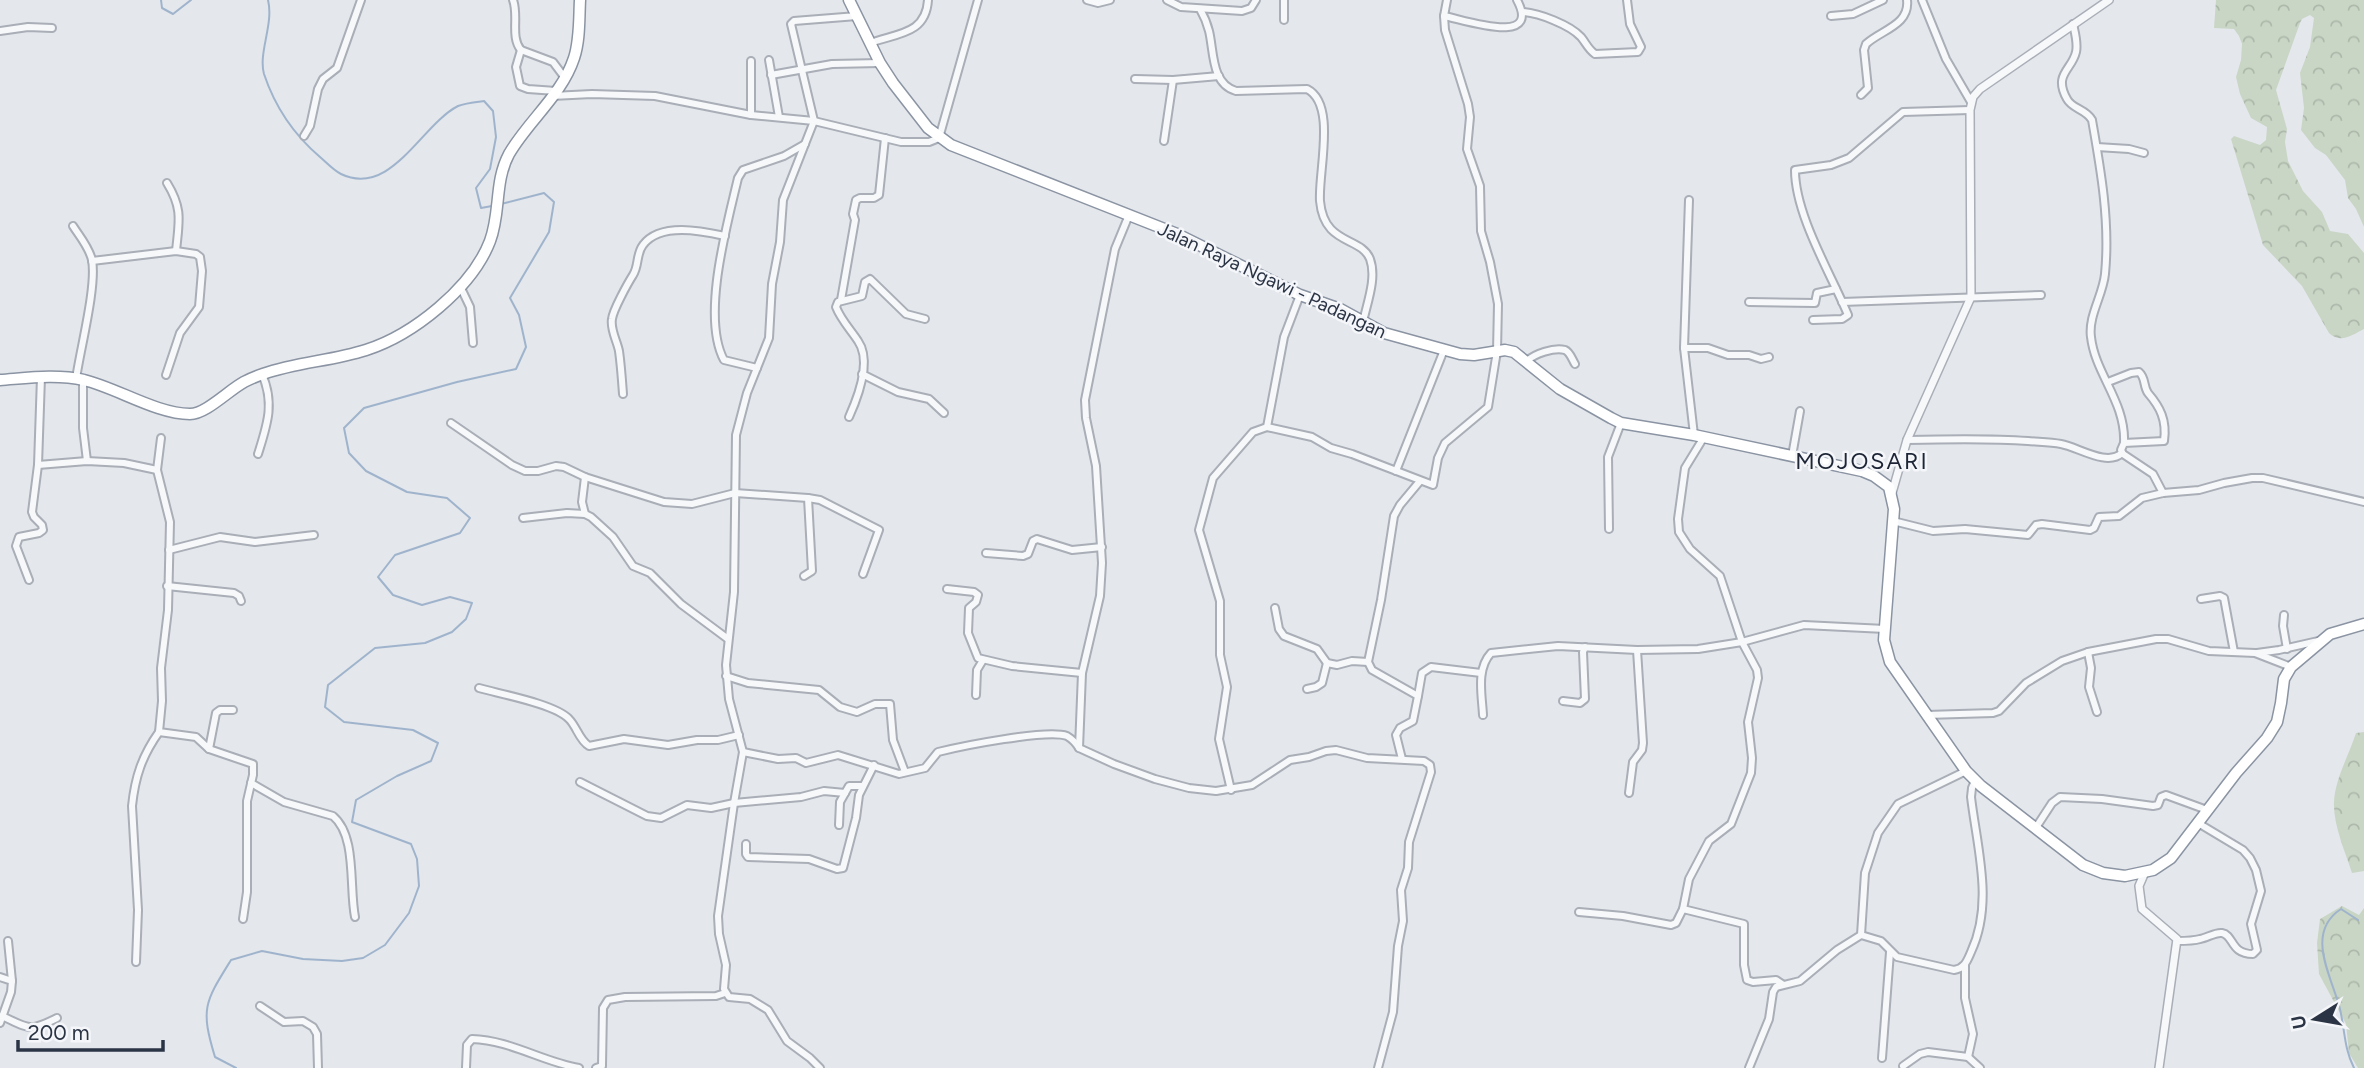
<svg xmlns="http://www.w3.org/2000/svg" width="2364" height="1068" font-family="Figtree,sans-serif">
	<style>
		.forest { fill: url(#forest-crowns) }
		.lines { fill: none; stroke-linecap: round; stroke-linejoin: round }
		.stream { stroke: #9fb4cc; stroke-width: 2 }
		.minor-casing { stroke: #a9aeb7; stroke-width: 10 }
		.tertiary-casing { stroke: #a9aeb7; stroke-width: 10 }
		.trunk-casing { stroke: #8b94a3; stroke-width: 13 }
		.minor { stroke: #f7f8fa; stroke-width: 6 }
		.tertiary { stroke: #f7f8fa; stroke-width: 7 }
		.trunk { stroke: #fff; stroke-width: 10 }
		.labels { text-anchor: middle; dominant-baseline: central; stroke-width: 5; stroke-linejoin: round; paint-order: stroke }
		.street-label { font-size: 19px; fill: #2b3445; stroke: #f4f6f9 }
		.quarter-label { font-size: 23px; letter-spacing: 2px; fill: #1d2536; stroke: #f4f6f9 }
	</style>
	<defs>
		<pattern id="forest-crowns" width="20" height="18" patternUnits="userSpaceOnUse" patternTransform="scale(1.75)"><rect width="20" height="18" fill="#c9d6c5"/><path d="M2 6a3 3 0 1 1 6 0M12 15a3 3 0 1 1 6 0" fill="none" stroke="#adb8ab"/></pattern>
	</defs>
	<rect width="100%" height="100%" fill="#e4e7ec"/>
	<!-- forest -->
	<g class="forest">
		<path d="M2216,0H2364V227L2356,209L2348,198L2345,180L2326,155L2315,148L2301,130L2304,108L2300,73L2310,47L2314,18L2310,15L2302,19L2300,23L2276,90L2287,129L2285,142L2288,161L2303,191L2322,212L2330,231L2348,234L2364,253V329C2352,335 2341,344 2329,333L2302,286L2263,245L2231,139L2234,136L2260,145L2266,140L2267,127L2251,118L2240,94L2236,77L2241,60L2242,44L2239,36L2234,29L2214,28Z"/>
		<path d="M2364,732V871L2352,873C2345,851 2333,825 2334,802C2335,779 2349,755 2356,733Z"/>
		<path d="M2342,906L2359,915L2364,908V1068H2358L2349,1053L2346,1024L2319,974L2317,943L2320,919Z"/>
	</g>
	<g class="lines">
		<!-- stream -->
		<g class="stream">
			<path d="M161,0L162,8L173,14L191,0"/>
			<path d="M268,0C274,24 258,53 264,74C275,107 293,134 320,157C326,162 333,170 341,174C391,198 421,125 458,106C465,103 476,102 484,101L493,111L496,137L490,169L476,188L481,208L492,206"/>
			<path d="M236,1068L215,1057C200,1008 205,1002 231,960L262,951L303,959L342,961L363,958L385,945L409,913L419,886L417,859L411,844L352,822L356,800L397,776L431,761L438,743L413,730L344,722L325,707L328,685L375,648L425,643L452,632L466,619L472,603L450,597L422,605L393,595L378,577L395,555L460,533L470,518L447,498L407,492L366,471L349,453L344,428L364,408L457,382L516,369L526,347L519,315L510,298L549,232L554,202L544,193L501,204"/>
			<path d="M2354,1068C2344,1048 2345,1031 2340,1009C2332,977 2304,933 2341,909L2358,920"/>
		</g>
		<!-- minor casing -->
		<g class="minor-casing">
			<g id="minor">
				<path d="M513,0C519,16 510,37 521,50L553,62L565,78"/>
				<path d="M1087,0L1098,3L1110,0"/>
				<path d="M1167,0L1181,7L1242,11L1251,8L1256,0"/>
				<path d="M1922,0L1946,59L1971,102"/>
				<path d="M1200,9C1204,16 1207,23 1209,31C1214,51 1211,84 1236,91L1307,89C1337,104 1318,172 1320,201C1324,246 1361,236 1370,259C1377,278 1367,303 1363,322"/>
				<path d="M1523,12C1539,13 1570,25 1581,37C1586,43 1588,49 1595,54L1638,52L1641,47L1630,24L1627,0"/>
				<path d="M1444,16C1465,20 1542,47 1517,0"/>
				<path d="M1831,16L1853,14L1883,0"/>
				<path d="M1284,20V0"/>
				<path d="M2073,24C2075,33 2078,43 2076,52C2072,70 2053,74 2067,99C2072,109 2086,109 2092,120C2101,171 2110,222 2105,274C2103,295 2088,316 2091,337C2095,374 2126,402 2124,443"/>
				<path d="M0,31L28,27L52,28"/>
				<path d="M870,43C898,33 926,34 928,0"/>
				<path d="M521,50L516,67L520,86L528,89L556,91"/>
				<path d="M769,60L779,117"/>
				<path d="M771,75L832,64L880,63"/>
				<path d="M1135,79L1173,80L1219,76"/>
				<path d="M1861,95L1868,88L1864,50L1866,44C1881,30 1910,25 1907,0"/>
				<path d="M552,96L592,94L655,96L751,115L814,121L901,142H929L939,138L978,0"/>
				<path d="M751,115V61"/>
				<path d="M304,136L310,126L318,89L323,79L337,68L361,0"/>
				<path d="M1164,141L1173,80"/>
				<path d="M2097,147L2129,149L2144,153"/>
				<path d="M167,183C183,209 179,221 176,251"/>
				<path d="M1689,200L1684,348L1694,435"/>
				<path d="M1129,215L1115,249L1085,400L1086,418L1096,466L1102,563L1100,596L1082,673L1079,748L1114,764L1155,779L1189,788L1216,791L1252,785L1290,760L1309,757L1326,751L1336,750L1367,758L1424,761L1430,765L1431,772L1409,842L1408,868L1401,890L1403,921L1398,946L1393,1012L1378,1068"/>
				<path d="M73,226C80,237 89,247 92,260C97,286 80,350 76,379"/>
				<path d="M92,261L176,251L196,254L200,257L202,271L199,307L180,333L166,375"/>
				<path d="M460,286L470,307L473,343"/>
				<path d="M1300,295L1284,337L1267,427L1312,437L1331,448L1352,454L1433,485L1438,458L1445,443L1488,407L1497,351L1498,304L1490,262L1481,231L1480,186L1467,149L1470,117L1468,104L1445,30L1444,16L1447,0"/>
				<path d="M841,300L855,220L853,214L856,200L860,198H874L879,195L885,138"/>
				<path d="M1749,302L1815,303L1817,293L1836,289"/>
				<path d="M1842,302L2041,295"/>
				<path d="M1813,320L1842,319L1848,315C1831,274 1795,215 1795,170L1831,165L1849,158L1903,112L1970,110"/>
				<path d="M1684,348H1708L1728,355H1749L1761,359L1769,357"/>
				<path d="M1527,361C1534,354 1554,347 1565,350C1570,352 1572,359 1575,364"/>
				<path d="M757,368L724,360C701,317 727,225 738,178L743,170L784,156L805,144"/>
				<path d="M862,374L898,392L929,399L944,413"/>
				<path d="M83,380V428L87,461"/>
				<path d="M2108,382L2131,373L2139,372C2146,378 2143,386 2148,393C2160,407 2167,420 2164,441L2124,443L2121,450L2123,454L2153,474L2163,493"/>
				<path d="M623,394C622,380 621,365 619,351C617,341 610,329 612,319C613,310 628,283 633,275C639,266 636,254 643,245C660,222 702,231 725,236"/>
				<path d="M849,417C858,397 872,361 858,341C851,330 841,320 836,307L838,302L862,296L865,282L870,279L906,314L925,319"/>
				<path d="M451,423L512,465L525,471H538L556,466L564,467L585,477L664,502L692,504L735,493L808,498L820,500L879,530L863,574"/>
				<path d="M1704,437L1685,468L1678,519L1679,532L1690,549L1720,576L1742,642L1757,670L1758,678L1748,722L1752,758L1751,773L1731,824L1709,841L1689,879L1683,909L1744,924V965L1747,980L1753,982L1776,980L1782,984"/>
				<path d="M161,438L157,470L170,522L168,610L161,668L162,701L159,732L196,737L209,749L253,764V775L247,801V892L243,919"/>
				<path d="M1907,440C1948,439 1988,438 2028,441C2039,442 2050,442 2061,444C2078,447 2107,467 2122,453"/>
				<path d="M258,454C267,425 275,404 262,374"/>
				<path d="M1792,456L1800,411"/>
				<path d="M38,465L87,461L124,463L157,470"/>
				<path d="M1396,471L1444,350"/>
				<path d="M585,514L582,502L585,477"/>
				<path d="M523,518L567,513L585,514L591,517L613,537L633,566L650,573L681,604L728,639"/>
				<path d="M1893,521L1933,531L1965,529L2028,535L2036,525L2042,524L2090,530L2094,528L2099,517L2119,516L2142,498L2163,493L2199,490L2224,483L2252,478H2263L2364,502"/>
				<path d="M1609,529L1608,457L1621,423"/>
				<path d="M169,550L220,537L255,542L314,535"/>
				<path d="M986,553L1023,556L1028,554L1033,541L1037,539L1072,550L1102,547"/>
				<path d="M804,576L812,571L808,498"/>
				<path d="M29,580L16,546L19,537L39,533L43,530L42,525L34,517L32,512L38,465L41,377"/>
				<path d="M167,586L234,593L239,596L241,601"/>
				<path d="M947,589L974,592L978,595L976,602L969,608L968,633L978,658L1012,666L1082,673"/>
				<path d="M2201,599L2220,596L2224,598L2234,652"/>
				<path d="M1275,608L1279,629L1284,636L1317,649L1327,663L1337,665L1352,661L1368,662"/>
				<path d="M2284,615L2283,626L2287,649"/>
				<path d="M2088,652L2091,668L2089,687L2097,712"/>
				<path d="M2257,653L2279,650L2318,641"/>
				<path d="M726,676L748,683L819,690L840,707L857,712L875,704H890L893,740L905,772"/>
				<path d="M479,688C500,694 555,704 569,719C577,727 579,740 589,746L624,739L668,745L697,740H718L739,735"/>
				<path d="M1307,689L1316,687L1322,683L1327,663"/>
				<path d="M976,695L977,670L983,660"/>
				<path d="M1418,696L1422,673L1431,667L1481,673"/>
				<path d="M1563,701L1580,703L1585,699L1583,652L1585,647"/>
				<path d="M1483,715C1482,695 1476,669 1491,653L1558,646L1637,650L1698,649L1742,642L1804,625L1885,629"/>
				<path d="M1926,715L1993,713L1999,711L2026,683L2062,661L2088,652L2156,639H2168L2209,651L2255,653L2291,667"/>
				<path d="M209,749L216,713L220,710H233"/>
				<path d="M743,752L778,759L796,758L806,763L838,755L899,774L925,768L938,752C962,746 1047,729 1067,736C1072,739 1076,743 1079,748"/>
				<path d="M1402,759L1396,735L1400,728L1413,721L1418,696L1372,670L1368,662L1381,600L1394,516L1400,505L1420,481"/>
				<path d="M580,782L647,816L661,818L687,805L711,808L734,803L801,797L824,791L845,793"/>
				<path d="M251,783L284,802L333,816C357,836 349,887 355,917"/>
				<path d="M1231,790L1219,739L1227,687L1220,655V601L1199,530L1213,478L1253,432L1267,427"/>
				<path d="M1629,793L1633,762L1642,750L1643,743L1637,650"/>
				<path d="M839,825L840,802L849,786H863"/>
				<path d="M2035,829L2052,803L2060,797L2102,799L2153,806L2158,805L2161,797L2166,795L2207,810"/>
				<path d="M746,844V854L748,857L809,859L837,869L843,868L856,818L859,795L874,765"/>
				<path d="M1579,912L1623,916L1671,925L1676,923L1683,909"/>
				<path d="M1861,935L1865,873L1878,833L1898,804L1966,771"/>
				<path d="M8,941L12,981"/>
				<path d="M2177,941C2185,941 2193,941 2200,939C2207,938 2215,932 2222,933C2234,935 2230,954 2253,954L2257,950L2251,924L2261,891L2256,870L2250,858L2243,850L2198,823"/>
				<path d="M136,962L138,910L132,806C135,777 142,756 159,732"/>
				<path d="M1965,965V998L1973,1034L1968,1057"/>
				<path d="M0,977L12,981L11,992L0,1023"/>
				<path d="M260,1006L284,1022L303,1021L313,1027L317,1034L318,1068"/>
				<path d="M2,1016C30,1029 29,1032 57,1018"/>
				<path d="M1882,1058L1890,952"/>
				<path d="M1903,1066L1920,1054L1928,1052L1968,1057L1980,1068"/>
				<path d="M466,1068L467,1045L472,1039C510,1040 543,1062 579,1068"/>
				<path d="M596,1068L602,1066L603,1008L608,1000L625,997L716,996L725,993"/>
				<path d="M820,1068L810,1058L787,1041L768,1010L750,999L729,997L724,989L726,965L719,934L718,916L734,803L743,752L729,699L726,665L734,592L736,435L747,393L769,338L772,284L780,242L783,200L814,121L791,24L794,21L857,16"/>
				<path d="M1749,1068L1769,1019L1773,992L1776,987L1800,981L1837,950L1861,935L1881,941L1897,957L1954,970C1965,968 1967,961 1971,952C1994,903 1977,848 1971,797L1972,788L1975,781"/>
			</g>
		</g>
		<!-- tertiary casing -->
		<g class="tertiary-casing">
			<g id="tertiary">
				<path d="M1892,493L1907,440L1971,297L1970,110L1973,97L1980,89L2109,0"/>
				<path d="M2145,872L2139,886L2142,909L2177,939L2159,1068"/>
			</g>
		</g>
		<!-- trunk casing -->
		<g class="trunk-casing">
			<g id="trunk">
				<path d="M849,0L880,63L893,83L928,128L951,145L1177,234L1300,295L1340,309L1384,333L1460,354L1474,355L1505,350L1514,352L1560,389L1611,418L1621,423L1694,435L1862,471L1874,476L1889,487L1894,509L1884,640L1890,662L1966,771L1981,786L2083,865L2103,873L2125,876L2153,870L2171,858L2236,773L2267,738L2277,722L2281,703L2284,679L2291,667L2330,634L2364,624"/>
				<path d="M0,380C28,378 56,374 84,380C117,388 157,414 190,414C206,414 229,390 244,382C250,379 257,376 263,374C297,362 332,361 366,350C413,335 472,288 490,241C501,212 494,182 509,154C528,121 562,95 574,58C580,40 579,19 580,0"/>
			</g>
		</g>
		<!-- minor -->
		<use href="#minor" class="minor"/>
		<!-- tertiary -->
		<use href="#tertiary" class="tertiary"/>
		<!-- trunk -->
		<use href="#trunk" class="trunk"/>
	</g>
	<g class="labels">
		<!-- street labels -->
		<g class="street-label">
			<text transform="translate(1272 280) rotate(25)">Jalan Raya Ngawi - Padangan</text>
		</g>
		<!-- quarter labels -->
		<g class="quarter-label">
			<text x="1862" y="461">MOJOSARI</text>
		</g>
	</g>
	<!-- north arrow -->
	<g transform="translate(2315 1019) rotate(259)" stroke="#f4f6f9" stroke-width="5" paint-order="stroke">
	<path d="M0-5L12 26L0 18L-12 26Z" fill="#2b3445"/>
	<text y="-10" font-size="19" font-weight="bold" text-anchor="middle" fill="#2b3445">U</text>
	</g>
	<!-- scale -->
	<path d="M18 1040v10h145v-10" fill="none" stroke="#2b3445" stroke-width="3.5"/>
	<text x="28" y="1040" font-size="21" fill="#2b3445" stroke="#f4f6f9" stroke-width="5" paint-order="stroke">200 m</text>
</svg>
